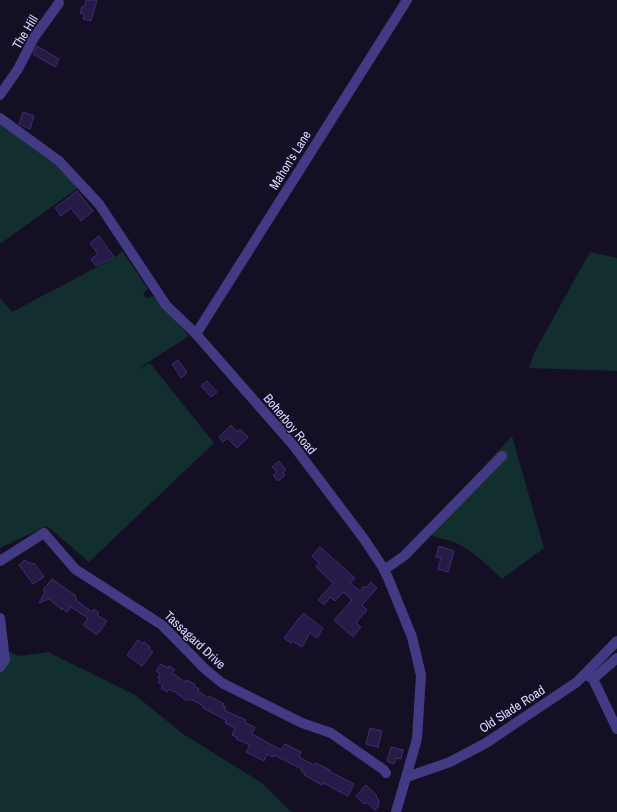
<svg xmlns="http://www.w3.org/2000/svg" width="617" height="812" font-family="'Archivo Narrow',sans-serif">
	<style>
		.green { fill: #122e2f }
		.building { fill: #261b46; stroke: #3f2d72 }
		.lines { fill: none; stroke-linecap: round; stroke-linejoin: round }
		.minor { stroke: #423b84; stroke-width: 10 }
		.labels { text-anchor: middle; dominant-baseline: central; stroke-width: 3; stroke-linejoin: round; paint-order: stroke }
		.street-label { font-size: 13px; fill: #dbd4ff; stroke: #140f25 }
	</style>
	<rect width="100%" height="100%" fill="#140f25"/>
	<!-- green -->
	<g class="green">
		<path d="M0,123L55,164L78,188L0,244Z"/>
		<path d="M122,251L148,289L143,294L146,298L153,296L189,336L136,370L150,363L214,443L89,562L47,526L0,548V298L12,312L114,258Z"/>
		<path d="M590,252L617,258V371L529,368L534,353Z"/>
		<path d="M512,436L544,548L502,579C489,567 475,552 458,544C446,538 434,539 424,531Z"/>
		<path d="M0,649L20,656L48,652L135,695L183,734L262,783L291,812H0Z"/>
	</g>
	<!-- building -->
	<g class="building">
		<path d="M86,0H97L91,21L83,19L84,14L80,13L82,6L84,7Z"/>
		<path d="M37,46L59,59L55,67L33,54Z"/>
		<path d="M23,112L34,116L30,129L19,124Z"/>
		<path d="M77,191L93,211L81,221L71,208L61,216L55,208Z"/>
		<path d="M99,236L114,257L96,266L91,259L98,254L90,243Z"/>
		<path d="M178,360L187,373L181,378L172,364Z"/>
		<path d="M207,381L217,392L211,397L201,386Z"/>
		<path d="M231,425L237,432L240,429L248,437L237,448L227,438L223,442L219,437Z"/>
		<path d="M279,461L286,470L283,473L285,475L278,481L273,475L277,472L272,467Z"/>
		<path d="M439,546L454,551L448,572L438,569L441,558L436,557Z"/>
		<path d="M320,547L355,578L350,583L360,591L364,586L366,588L371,582L377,588L362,605L367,610L356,623L361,627L353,637L334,620L352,600L343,592L335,601L330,597L324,605L318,600L333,583L316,567L319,563L312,556Z"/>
		<path d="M25,560L28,563L30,562L32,564L34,563L44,577L33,584L19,565Z"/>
		<path d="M52,579L76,596L75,597L77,599L76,600L92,612L94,609L99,613L97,615L107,621L97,635L83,625L88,618L71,607L67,612L62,608V610L49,599L39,603L45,592L43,590Z"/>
		<path d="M303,613L323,628L317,638L310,633L302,647L292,641L291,643L284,638Z"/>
		<path d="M138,640L143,644L144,642L150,647L149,649L153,652L142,666L127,655Z"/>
		<path d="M161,664L168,668L169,666L175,670L172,673L185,682L186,680L195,684L194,686L199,689L198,691L208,698L209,696L224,704L223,706L226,707L224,710L228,712L246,720L245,723L255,727L252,734L281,750L285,744L301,752L299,757L314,765L316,763L330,770L329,771L354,784L348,796L323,783L322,785L304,775L305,774L301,771L302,769L274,755L273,757L267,754L264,761L246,752L250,745L236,739L237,737L232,735L235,728L225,723L226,720L203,708V706L193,700L192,701L189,699L188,700H185L174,691L173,692L169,689L167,692L161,688L163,686L158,682L160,679L158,678L160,674L156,671Z"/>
		<path d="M370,728L382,731L378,747L366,744Z"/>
		<path d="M391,747L403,750L401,759L396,758L394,764L387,761Z"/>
		<path d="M366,785L377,796L376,797L379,800L378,807L375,810L366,802L364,804L356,796Z"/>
	</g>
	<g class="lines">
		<!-- minor -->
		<g class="minor">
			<path d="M0,95L18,69L35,36L59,3"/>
			<path d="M0,118L59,161L99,204L166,305L196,334L293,445L364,539L382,566L388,578L412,637L421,675L417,739L396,812"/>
			<path d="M196,334L407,0"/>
			<path d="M0,561L44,533L75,569L162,625L205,669L222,683L302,723L331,733L384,770L386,773"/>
			<path d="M384,570L404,556L502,456"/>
			<path d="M0,618L5,660L0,667"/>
			<path d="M585,674L593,679L617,729"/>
			<path d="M593,679L617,658"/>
			<path d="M407,777L450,762L486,743L577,682L617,641"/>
		</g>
	</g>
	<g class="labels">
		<!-- street labels -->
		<g class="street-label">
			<text transform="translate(25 32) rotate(-59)">The Hill</text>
			<text transform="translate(290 160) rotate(-58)">Mahon's Lane</text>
			<text transform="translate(290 424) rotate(50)">Boherboy Road</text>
			<text transform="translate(195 640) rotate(43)">Tassagard Drive</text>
			<text transform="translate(512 709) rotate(-33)">Old Slade Road</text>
		</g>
	</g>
</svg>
